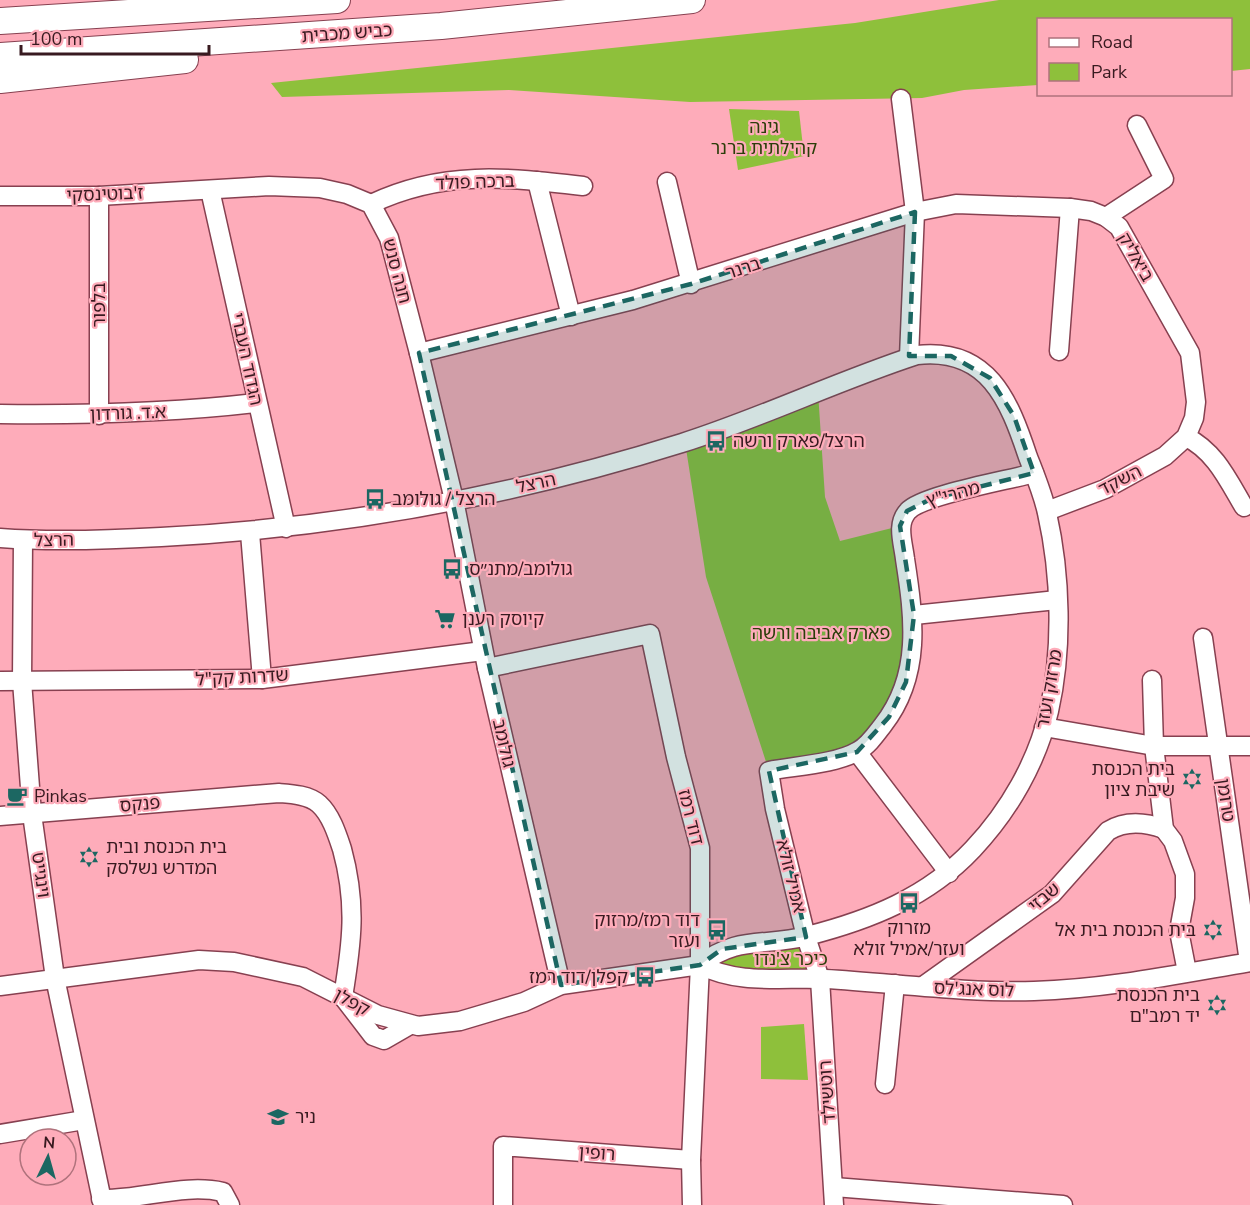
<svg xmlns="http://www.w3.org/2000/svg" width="1250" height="1205" font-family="'Nunito Sans','Noto Sans Hebrew',sans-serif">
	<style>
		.green { fill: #8ec03b }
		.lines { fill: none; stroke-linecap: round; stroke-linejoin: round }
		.minor-casing { stroke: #874050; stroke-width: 21 }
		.highway-casing { stroke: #874050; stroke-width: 28 }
		.minor { stroke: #fff; stroke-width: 18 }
		.highway { stroke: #fff; stroke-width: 26 }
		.marked { fill: #1c6762; fill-opacity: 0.2; stroke: #1c6762; stroke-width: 4.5; stroke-dasharray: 12 8; stroke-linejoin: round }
		.labels { text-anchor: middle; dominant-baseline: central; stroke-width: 4.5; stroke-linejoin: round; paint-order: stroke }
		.street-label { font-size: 18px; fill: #381a20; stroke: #feacba }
		.park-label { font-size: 18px; fill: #2b3e09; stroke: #feacba }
		.poi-label { font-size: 18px; fill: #381a20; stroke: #feacba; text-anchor: start }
	</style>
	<rect width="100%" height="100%" fill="#feacba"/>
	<!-- green -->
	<g class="green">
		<path d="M999,0H1250V69L1231,71L1230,20H1038V85L964,90L922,98L690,102L509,90L282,97L271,83L855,23Z"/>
		<path d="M729,109L799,111L804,156L738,170Z"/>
		<path d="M818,392L825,497L840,541L900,526L912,659L869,742L769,771L706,577L685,442Z"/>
		<path d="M806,937L820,979L715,973V953Z"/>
		<path d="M804,1024L808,1080L761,1079V1027Z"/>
	</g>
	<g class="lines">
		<!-- minor casing -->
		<g class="minor-casing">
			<g id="minor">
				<path d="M901,99L915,212L909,357"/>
				<path d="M537,181L571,316"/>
				<path d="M667,182L691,284"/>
				<path d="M210,190L286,528"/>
				<path d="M0,196H99L269,186L320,188L347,194L371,204L389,238L419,353L454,500L487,668L561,985"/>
				<path d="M99,196V415"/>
				<path d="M371,204C442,170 507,177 583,186"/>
				<path d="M1106,217L1164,179L1137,125"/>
				<path d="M1059,351L1070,208"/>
				<path d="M419,353L633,300L915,212L956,204L1070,208L1091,211L1106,217L1119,227L1190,353L1196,402L1194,418L1186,437L1165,456L1105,489L1047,511"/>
				<path d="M0,414C86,415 171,413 256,403"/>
				<path d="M1186,437C1215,451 1228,480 1244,507"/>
				<path d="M250,533L262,679"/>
				<path d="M0,538C53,542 108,540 161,537C337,528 513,496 682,443C761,418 837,381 917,355C988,347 1009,400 1028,457C1035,475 1043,494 1047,513C1061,575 1063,649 1049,711C1037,762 1009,811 973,849C928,897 870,920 807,936C765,947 737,935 700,965"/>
				<path d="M23,540L22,681L32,814L55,978L103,1205"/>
				<path d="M914,615L1057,600"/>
				<path d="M1203,638L1249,962"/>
				<path d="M487,668L650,634L676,757L700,848V965L691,1160L692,1205"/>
				<path d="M1152,680L1154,746L1164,829L1173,841L1185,874V898L1179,931L1187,972"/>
				<path d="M0,681L262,679L483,651"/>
				<path d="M1044,727L1154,746H1250"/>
				<path d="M857,752L949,873"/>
				<path d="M0,816L279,793C292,794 309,795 319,804C331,815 337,834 342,849C357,904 352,942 343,997L373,1036L384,1040L410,1025"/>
				<path d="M700,965C739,985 782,977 825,979C894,983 964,993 1034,991C1106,989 1179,974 1250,962"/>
				<path d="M0,986L199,960L234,962L303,977L378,1015L418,1026L460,1021L524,1002L561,985L700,965"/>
				<path d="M923,986L1052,894L1108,831C1126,820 1145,822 1164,829"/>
				<path d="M885,1084L895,984"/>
				<path d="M0,1134L84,1120"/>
				<path d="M834,1187L1063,1205"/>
				<path d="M101,1199C142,1200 184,1183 223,1192L230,1205"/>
				<path d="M503,1205V1146L691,1160"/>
				<path d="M834,1205L820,979L806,937L775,809L769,771C794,766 836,764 858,751C868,746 876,734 883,725C922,675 914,617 905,559C903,542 896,524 908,511C922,495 1010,480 1034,473"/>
			</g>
		</g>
		<!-- highway casing -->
		<g class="highway-casing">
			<g id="highway">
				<path d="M0,21L337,0"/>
				<path d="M0,56L441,26L692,0"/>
				<path d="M0,80L185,60"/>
			</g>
		</g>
		<!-- minor -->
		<use href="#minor" class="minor"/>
		<!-- highway -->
		<use href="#highway" class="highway"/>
	</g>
	<!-- marked area -->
	<path class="marked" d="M915,212L909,356H951L990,378L1014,416L1034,473L931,499L907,511L900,526L914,615L906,682L889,717L857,752L769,771L806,937L722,949L700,965L561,985L419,353L691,284Z"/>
	<!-- icons -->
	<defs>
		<g id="bus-bare" transform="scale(1.62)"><path d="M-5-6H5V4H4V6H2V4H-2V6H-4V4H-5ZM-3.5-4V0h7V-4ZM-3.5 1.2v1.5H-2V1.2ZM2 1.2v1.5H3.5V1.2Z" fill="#1c6762" stroke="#feacba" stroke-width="2.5" paint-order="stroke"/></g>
		<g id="supermarket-bare" transform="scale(1.62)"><path d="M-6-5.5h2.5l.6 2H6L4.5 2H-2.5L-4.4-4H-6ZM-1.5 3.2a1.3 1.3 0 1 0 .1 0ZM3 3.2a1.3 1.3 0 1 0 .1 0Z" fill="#1c6762" stroke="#feacba" stroke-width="2.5" paint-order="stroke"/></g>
		<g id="synagogue-bare" transform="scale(1.62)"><path d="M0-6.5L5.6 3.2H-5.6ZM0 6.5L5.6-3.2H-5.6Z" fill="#1c6762" stroke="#feacba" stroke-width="2.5" paint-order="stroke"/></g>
		<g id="cafe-bare" transform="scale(1.62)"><path d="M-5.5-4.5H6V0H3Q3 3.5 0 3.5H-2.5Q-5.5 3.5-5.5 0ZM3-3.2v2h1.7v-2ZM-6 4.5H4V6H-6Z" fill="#1c6762" stroke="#feacba" stroke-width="2.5" paint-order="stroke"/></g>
		<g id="school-bare" transform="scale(1.62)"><path d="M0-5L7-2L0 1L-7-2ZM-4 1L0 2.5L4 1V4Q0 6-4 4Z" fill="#1c6762" stroke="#feacba" stroke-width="2.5" paint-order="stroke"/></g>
	</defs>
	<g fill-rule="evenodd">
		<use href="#bus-bare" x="716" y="441"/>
		<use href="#bus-bare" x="375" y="499"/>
		<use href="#bus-bare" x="452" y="569"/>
		<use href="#supermarket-bare" x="445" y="619"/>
		<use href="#synagogue-bare" x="1192" y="779"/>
		<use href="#cafe-bare" x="17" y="796"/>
		<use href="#synagogue-bare" x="89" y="857"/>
		<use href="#bus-bare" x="909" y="903"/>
		<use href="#bus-bare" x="717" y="930"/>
		<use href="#synagogue-bare" x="1213" y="930"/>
		<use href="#bus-bare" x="645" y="977"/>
		<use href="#synagogue-bare" x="1217" y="1005"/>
		<use href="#school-bare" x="278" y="1117"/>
	</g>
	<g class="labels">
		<!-- street labels -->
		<g class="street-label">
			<text transform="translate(347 33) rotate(-4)">כביש מכבית</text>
			<text transform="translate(475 182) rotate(-2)">ברכה פולד</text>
			<text transform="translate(105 194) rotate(-2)">ז'בוטינסקי</text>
			<text transform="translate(1136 257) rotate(60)">ביאליק</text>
			<text transform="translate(743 268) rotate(-18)">ברנר</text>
			<text transform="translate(397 271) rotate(75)">חנה סנש</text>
			<text transform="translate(99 305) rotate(-90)">בלפור</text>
			<text transform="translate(247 359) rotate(78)">הגדוד העברי</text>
			<text transform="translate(128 413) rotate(-2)">א.ד. גורדון</text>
			<text transform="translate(1120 480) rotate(-27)">השקד</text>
			<text transform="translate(536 483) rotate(-12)">הרצל</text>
			<text transform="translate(953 494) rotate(-15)">מהרי"ץ</text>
			<text transform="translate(54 540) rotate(-1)">הרצל</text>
			<text transform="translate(242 677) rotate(-3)">שדרות קק"ל</text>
			<text transform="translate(1049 689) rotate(-80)">מרזוק ועזר</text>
			<text transform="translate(504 743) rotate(77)">גולומב</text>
			<text transform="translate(1226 800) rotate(82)">טרומן</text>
			<text transform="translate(140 804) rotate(-5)">פנקס</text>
			<text transform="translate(691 817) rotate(76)">דוד רמז</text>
			<text transform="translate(41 875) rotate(82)">וינגייט</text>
			<text transform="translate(791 876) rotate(76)">אמיל זולא</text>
			<text transform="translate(1044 897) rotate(-40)">שבזי</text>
			<text transform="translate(974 989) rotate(2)">לוס אנג'לס</text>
			<text transform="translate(352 1002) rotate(28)">קפלן</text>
			<text transform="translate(827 1092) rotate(-94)">רוטשילד</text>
			<text transform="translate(597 1153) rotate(4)">רופין</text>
		</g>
		<!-- park labels -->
		<g class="park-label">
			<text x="764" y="127">גינה<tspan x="764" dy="21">קהילתית ברנר</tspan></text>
			<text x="821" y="633">פארק אביבה ורשה</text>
			<text x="791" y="959">כיכר צ'נדו</text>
		</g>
		<!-- poi labels -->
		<g class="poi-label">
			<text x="733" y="441">הרצל/פארק ורשה</text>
			<text x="392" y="499">הרצל / גולומב</text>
			<text x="469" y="569">גולומב/מתנ״ס</text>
			<text x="462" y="619">קיוסק רענן</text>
			<text x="1175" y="769" text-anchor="end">בית הכנסת<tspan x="1175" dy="21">שיבת ציון</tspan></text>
			<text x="34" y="796">Pinkas</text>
			<text x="106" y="847">בית הכנסת ובית<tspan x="106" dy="21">המדרש נשלסק</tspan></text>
			<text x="700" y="920" text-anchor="end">דוד רמז/מרזוק<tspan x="700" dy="21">ועזר</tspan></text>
			<text x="909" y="928" text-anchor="middle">מזרוק<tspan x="909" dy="21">ועזר/אמיל זולא</tspan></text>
			<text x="1196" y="930" text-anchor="end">בית הכנסת בית אל</text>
			<text x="628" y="977" text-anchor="end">קפלן/דוד רמז</text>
			<text x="1200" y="995" text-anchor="end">בית הכנסת<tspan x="1200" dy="21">יד רמב"ם</tspan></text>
			<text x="295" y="1117">ניר</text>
		</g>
	</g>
	<!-- legend -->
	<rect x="1037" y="18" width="195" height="78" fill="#feacba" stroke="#af727c" stroke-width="1.5"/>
	<rect x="1049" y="38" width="30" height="9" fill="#ffffff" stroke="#af727c" stroke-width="1.5"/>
	<text x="1091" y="48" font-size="18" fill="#381a20">Road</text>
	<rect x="1049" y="63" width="30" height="18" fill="#8ec03b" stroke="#af727c" stroke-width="1.5"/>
	<text x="1091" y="78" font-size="18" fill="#381a20">Park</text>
	<!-- north arrow -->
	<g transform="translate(48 1157) rotate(5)"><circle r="28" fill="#feacba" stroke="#af727c" stroke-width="1.5"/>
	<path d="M0-4.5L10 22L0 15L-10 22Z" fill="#1c6762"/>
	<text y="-9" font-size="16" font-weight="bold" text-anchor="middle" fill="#381a20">N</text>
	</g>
	<!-- scale -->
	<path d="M21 45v9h188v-9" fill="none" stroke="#381a20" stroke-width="3"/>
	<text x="30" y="45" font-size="18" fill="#381a20" stroke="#feacba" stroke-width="4.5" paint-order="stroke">100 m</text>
</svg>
